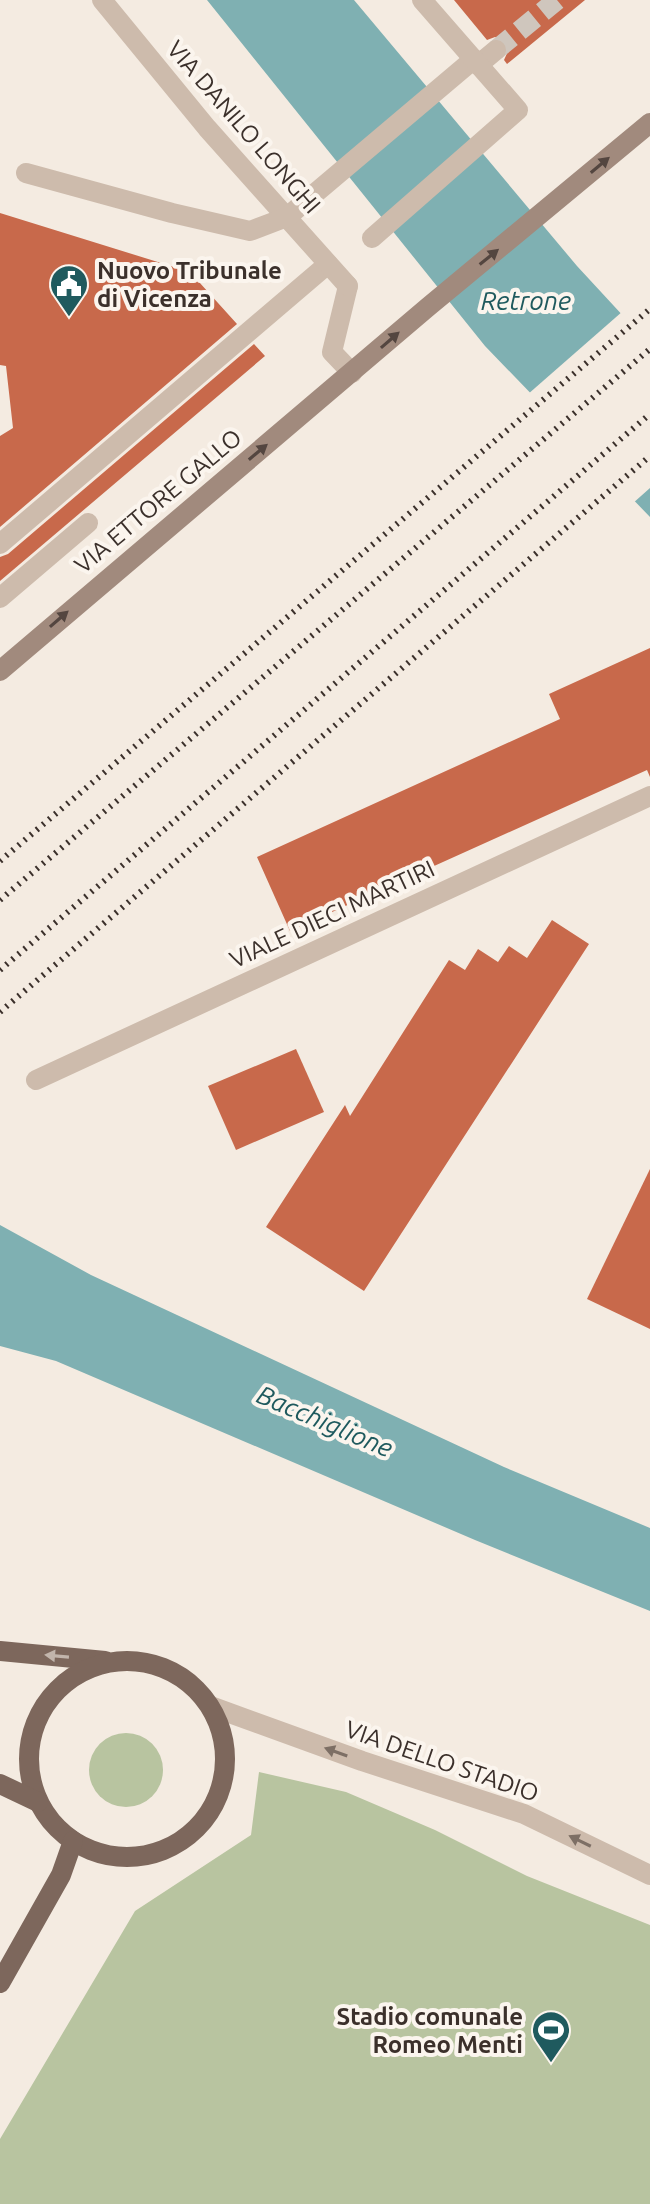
<svg xmlns="http://www.w3.org/2000/svg" width="650" height="2204" font-family="Ubuntu,sans-serif">
	<style>
		.green { fill: #b8c4a0 }
		.water { fill: #7fb0b2 }
		.pier { fill: #f4ebe1 }
		.building { fill: #c8694b }
		.lines { fill: none; stroke-linecap: round; stroke-linejoin: round }
		.pedestrian-tunnel { stroke: #cfc6bd; stroke-width: 20; stroke-dasharray: 20 10; stroke-linecap: butt }
		.service { stroke: #cdbbac; stroke-width: 20 }
		.pedestrian { stroke: #cdbbac; stroke-width: 20 }
		.minor { stroke: #cdbbac; stroke-width: 20 }
		.tertiary { stroke: #cdbbac; stroke-width: 20 }
		.secondary { stroke: #a18a7d; stroke-width: 20 }
		.primary { stroke: #7d675c; stroke-width: 20 }
		.rail { stroke: #3b302b; stroke-width: 6; stroke-dasharray: 2 6; stroke-linecap: butt }
		.oneway { fill: #544640 }
		.oneway2 { fill: #c2b5ac }
		.oneway3 { fill: #7d6f65 }
		.labels { text-anchor: middle; dominant-baseline: central; stroke-width: 8; stroke-linejoin: round; paint-order: stroke }
		.street-label { font-size: 24px; fill: #3b302b; stroke: #fbf5ee }
		.poi-label { font-size: 24px; font-weight: bold; fill: #3b302b; stroke: #fbf5ee; text-anchor: start }
		.water-label { font-size: 26px; font-style: italic; fill: #1f5a5e; stroke: #fbf5ee }
	</style>
	<rect width="100%" height="100%" fill="#f4ebe1"/>
	<!-- green -->
	<g class="green">
		<circle cx="126" cy="1770" r="37"/>
		<path d="M259,1772L346,1792L435,1830L527,1876L650,1925V2204H0V2139L135,1911L251,1835Z"/>
	</g>
	<!-- water -->
	<g class="water">
		<path d="M207,0H354L577,266L650,345V517L485,346Z"/>
		<path d="M0,1225L91,1275L504,1467L650,1528V1611L475,1540L56,1361L0,1346Z"/>
	</g>
	<!-- pier -->
	<path class="pier" d="M623,311L650,339V488L632,504L527,395Z"/>
	<!-- building -->
	<g class="building">
		<path d="M454,0H585L507,64L504,60L509,49L505,41L495,37L487,40Z"/>
		<path d="M0,213L190,272L237,324L0,527V436L13,428L6,366L0,365Z"/>
		<path d="M254,344L265,356L0,581V557L8,554Z"/>
		<path d="M650,648V777L647,770L290,931L257,857L560,719L549,694Z"/>
		<path d="M552,920L589,944L364,1291L266,1227L345,1105L350,1116L449,960L465,970L478,949L498,962L509,946L527,958Z"/>
		<path d="M296,1049L324,1112L236,1150L208,1086Z"/>
		<path d="M650,1169V1329L587,1299Z"/>
	</g>
	<g class="lines">
		<!-- pedestrian-tunnel -->
		<path class="pedestrian-tunnel" d="M496,50L557,0"/>
		<!-- service -->
		<g class="service">
			<path d="M348,286L332,352L352,373"/>
			<path d="M0,544L328,264"/>
			<path d="M0,598L88,523"/>
		</g>
		<!-- pedestrian -->
		<g class="pedestrian">
			<path d="M102,0L207,128L348,286"/>
			<path d="M478,65L496,50"/>
			<path d="M26,173L172,213L250,231L287,217L474,59"/>
			<path d="M372,238L518,110L422,0"/>
		</g>
		<!-- minor -->
		<path class="minor" d="M36,1080L650,796"/>
		<!-- tertiary -->
		<path class="tertiary" d="M213,1707L362,1761L524,1814L650,1875"/>
		<!-- secondary -->
		<path class="secondary" d="M0,671L428,307L650,123"/>
		<!-- primary -->
		<g class="primary">
			<path d="M0,1651L105,1661"/>
			<circle cx="127" cy="1759" r="98"/>
			<path d="M0,1784L38,1802"/>
			<path d="M0,1983L61,1875L73,1841"/>
		</g>
		<!-- rail -->
		<g class="rail">
			<path d="M0,861L650,309"/>
			<path d="M0,900L650,349"/>
			<path d="M0,970L650,414"/>
			<path d="M0,1012L650,456"/>
		</g>
	</g>
	<!-- one-way arrows -->
	<defs><path id="oneway-solid" d="M-6-.8H1V-3.2L6.5 0L1 3.2V.8H-6Z" transform="scale(2)"/></defs>
	<g class="oneway">
		<use href="#oneway-solid" transform="translate(600 165) rotate(-40)"/>
		<use href="#oneway-solid" transform="translate(489 257) rotate(-39)"/>
		<use href="#oneway-solid" transform="translate(390 340) rotate(-41)"/>
		<use href="#oneway-solid" transform="translate(258 452) rotate(-40)"/>
		<use href="#oneway-solid" transform="translate(59 619) rotate(-41)"/>
	</g>
	<use class="oneway2" href="#oneway-solid" transform="translate(57 1656) rotate(-175)"/>
	<g class="oneway3">
		<use href="#oneway-solid" transform="translate(336 1752) rotate(-160)"/>
		<use href="#oneway-solid" transform="translate(580 1841) rotate(-154)"/>
	</g>
	<!-- icons -->
	<defs>
		<g id="civic-pin" transform="scale(2)"><path d="M0 17L-7.5 6A9.5 9.5 0 1 1 7.5 6Z" fill="#1f5a5e" stroke="#fbf5ee"/><path d="M-.6-6.5H3V-4.5H.6V-3L4-1V1h2V6H-6V1h2V-1L-.6-3ZM-1.2 2.5V6h2.4V2.5Z" fill="#fff"/></g>
		<g id="stadium-pin" transform="scale(2)"><path d="M0 17L-7.5 6A9.5 9.5 0 1 1 7.5 6Z" fill="#1f5a5e" stroke="#fbf5ee"/><path d="M0-5a6.5 5 0 1 0 0 10a6.5 5 0 1 0 0-10ZM-3.5-1.8h7v3.6h-7Z" fill="#fff"/></g>
	</defs>
	<g fill-rule="evenodd">
		<use href="#civic-pin" x="69" y="284"/>
		<use href="#stadium-pin" x="551" y="2030"/>
	</g>
	<g class="labels">
		<!-- street labels -->
		<g class="street-label">
			<text transform="translate(244 127) rotate(49)">VIA DANILO LONGHI</text>
			<text transform="translate(158 501) rotate(-40)">VIA ETTORE GALLO</text>
			<text transform="translate(332 914) rotate(-25)">VIALE DIECI MARTIRI</text>
			<text transform="translate(442 1761) rotate(19)">VIA DELLO STADIO</text>
		</g>
		<!-- poi labels -->
		<g class="poi-label">
			<text x="97" y="270">Nuovo Tribunale<tspan x="97" dy="28">di Vicenza</tspan></text>
			<text x="523" y="2016" text-anchor="end">Stadio comunale<tspan x="523" dy="28">Romeo Menti</tspan></text>
		</g>
		<!-- water labels -->
		<g class="water-label">
			<text x="526" y="300">Retrone</text>
			<text transform="translate(325 1421) rotate(23)">Bacchiglione</text>
		</g>
	</g>
</svg>
